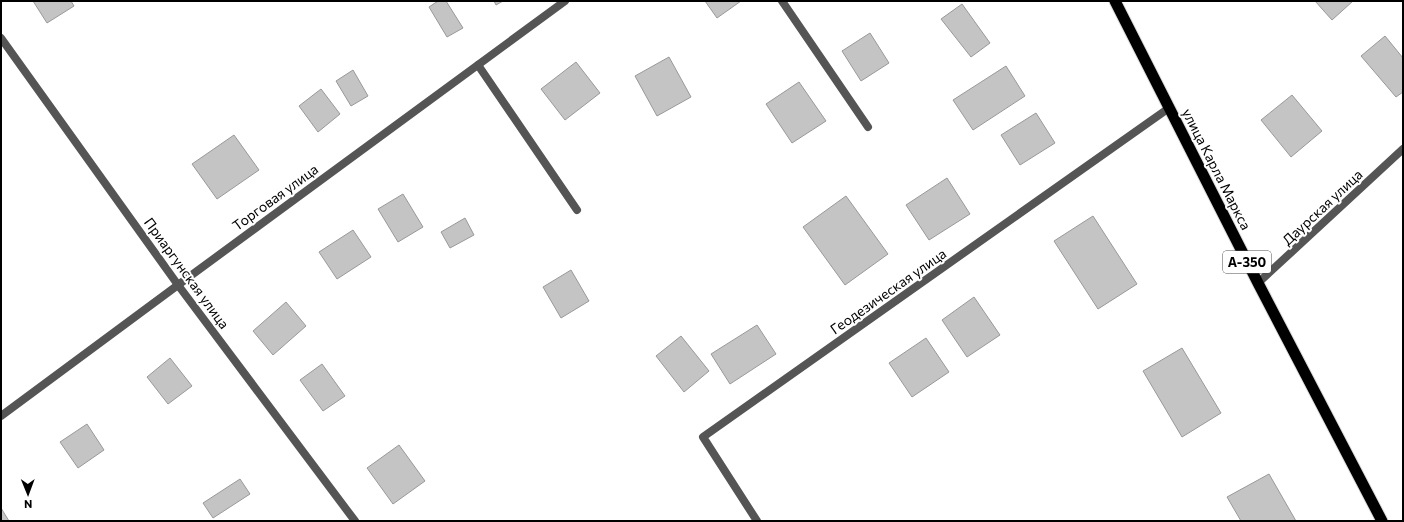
<svg xmlns="http://www.w3.org/2000/svg" width="1404" height="522" font-family="Commissioner,sans-serif">
	<style>
		.building { fill: #c4c4c4; stroke: #999 }
		.lines { fill: none; stroke-linecap: round; stroke-linejoin: round }
		.trunk-casing { stroke: #dbdbdb; stroke-width: 13 }
		.service { stroke: #555; stroke-width: 8 }
		.minor { stroke: #555; stroke-width: 8 }
		.trunk { stroke: #000; stroke-width: 11 }
		.labels { text-anchor: middle; dominant-baseline: central; stroke-width: 4; stroke-linejoin: round; paint-order: stroke }
		.shield { fill: #fff; stroke: #4c4c4c; stroke-width: 1 }
		.shield-label { font-size: 13px; font-weight: bold; fill: #000 }
		.street-label { font-size: 14px; fill: #000; stroke: #fff }
	</style>
	<rect width="100%" height="100%" fill="#fff"/>
	<!-- building -->
	<g class="building">
		<path d="M33,1H71L74,6L47,23Z"/>
		<path d="M438,1H446L463,28L447,37L429,7Z"/>
		<path d="M494,1H503L496,5Z"/>
		<path d="M705,1H741L717,18Z"/>
		<path d="M1315,1H1353L1332,20Z"/>
		<path d="M962,4L990,43L971,57L941,19Z"/>
		<path d="M870,33L889,63L861,81L842,51Z"/>
		<path d="M1385,36L1403,58V92L1396,97L1361,56Z"/>
		<path d="M669,57L691,97L657,116L635,76Z"/>
		<path d="M576,62L600,93L565,120L541,89Z"/>
		<path d="M1006,66L1025,96L973,130L953,100Z"/>
		<path d="M353,70L368,96L351,106L336,81Z"/>
		<path d="M799,82L826,121L792,143L766,104Z"/>
		<path d="M321,89L340,114L318,132L299,106Z"/>
		<path d="M1292,95L1322,131L1291,157L1261,120Z"/>
		<path d="M1036,113L1055,143L1020,165L1001,135Z"/>
		<path d="M234,135L259,170L217,199L192,164Z"/>
		<path d="M947,178L970,214L929,240L906,205Z"/>
		<path d="M403,194L423,227L398,242L378,209Z"/>
		<path d="M846,196L888,254L845,285L803,227Z"/>
		<path d="M1093,216L1137,284L1098,309L1054,241Z"/>
		<path d="M465,218L474,235L450,248L441,232Z"/>
		<path d="M353,230L371,257L337,279L319,252Z"/>
		<path d="M571,270L589,301L561,318L543,287Z"/>
		<path d="M974,297L1000,335L967,357L942,320Z"/>
		<path d="M286,302L306,326L273,355L253,331Z"/>
		<path d="M757,325L776,354L730,384L711,354Z"/>
		<path d="M681,336L709,371L684,392L656,356Z"/>
		<path d="M926,338L949,372L912,397L889,363Z"/>
		<path d="M1182,348L1221,413L1182,437L1143,371Z"/>
		<path d="M170,358L192,386L168,404L147,377Z"/>
		<path d="M322,364L345,396L323,411L300,380Z"/>
		<path d="M87,424L104,450L78,468L60,442Z"/>
		<path d="M399,445L425,481L393,504L367,468Z"/>
		<path d="M1269,474L1296,521H1241L1227,497Z"/>
		<path d="M240,479L250,494L213,518L203,503Z"/>
		<path d="M1,508L9,521H1Z"/>
	</g>
	<g class="lines">
		<!-- trunk casing -->
		<g class="trunk-casing">
			<path id="trunk" d="M1115,1L1258,283L1382,521"/>
		</g>
		<!-- service -->
		<g class="service">
			<path d="M782,1L868,127"/>
			<path d="M478,65L577,210"/>
		</g>
		<!-- minor -->
		<g class="minor">
			<path d="M1,38L178,285L355,521"/>
			<path d="M1258,283L1403,149"/>
			<path d="M1,416L178,285L565,1"/>
			<path d="M757,521L703,437L1169,108"/>
		</g>
		<!-- trunk -->
		<use href="#trunk" class="trunk"/>
	</g>
	<g class="labels">
		<!-- shield labels -->
		<rect class="shield" x="1223" y="251" width="48" height="22" rx="3"/>
		<g class="shield-label">
			<text x="1247" y="262">А-350</text>
		</g>
		<!-- street labels -->
		<g class="street-label">
			<text transform="translate(1217 169) rotate(63)">улица Карла Маркса</text>
			<text transform="translate(275 197) rotate(-36)">Торговая улица</text>
			<text transform="translate(1322 207) rotate(-43)">Даурская улица</text>
			<text transform="translate(187 273) rotate(54)">Приаргунская улица</text>
			<text transform="translate(888 291) rotate(-35)">Геодезическая улица</text>
		</g>
	</g>
	<!-- border -->
	<rect width="1404" height="522" fill="none" stroke="#000000" stroke-width="4"/>
	<!-- north arrow -->
	<g transform="translate(28 494) rotate(179)" stroke="#ffffff" stroke-width="3" paint-order="stroke">
	<path d="M0-3L7 15L0 10L-7 15Z" fill="#000000"/>
	<text y="-6" font-size="11" font-weight="bold" text-anchor="middle" fill="#000000">N</text>
	</g>
</svg>
